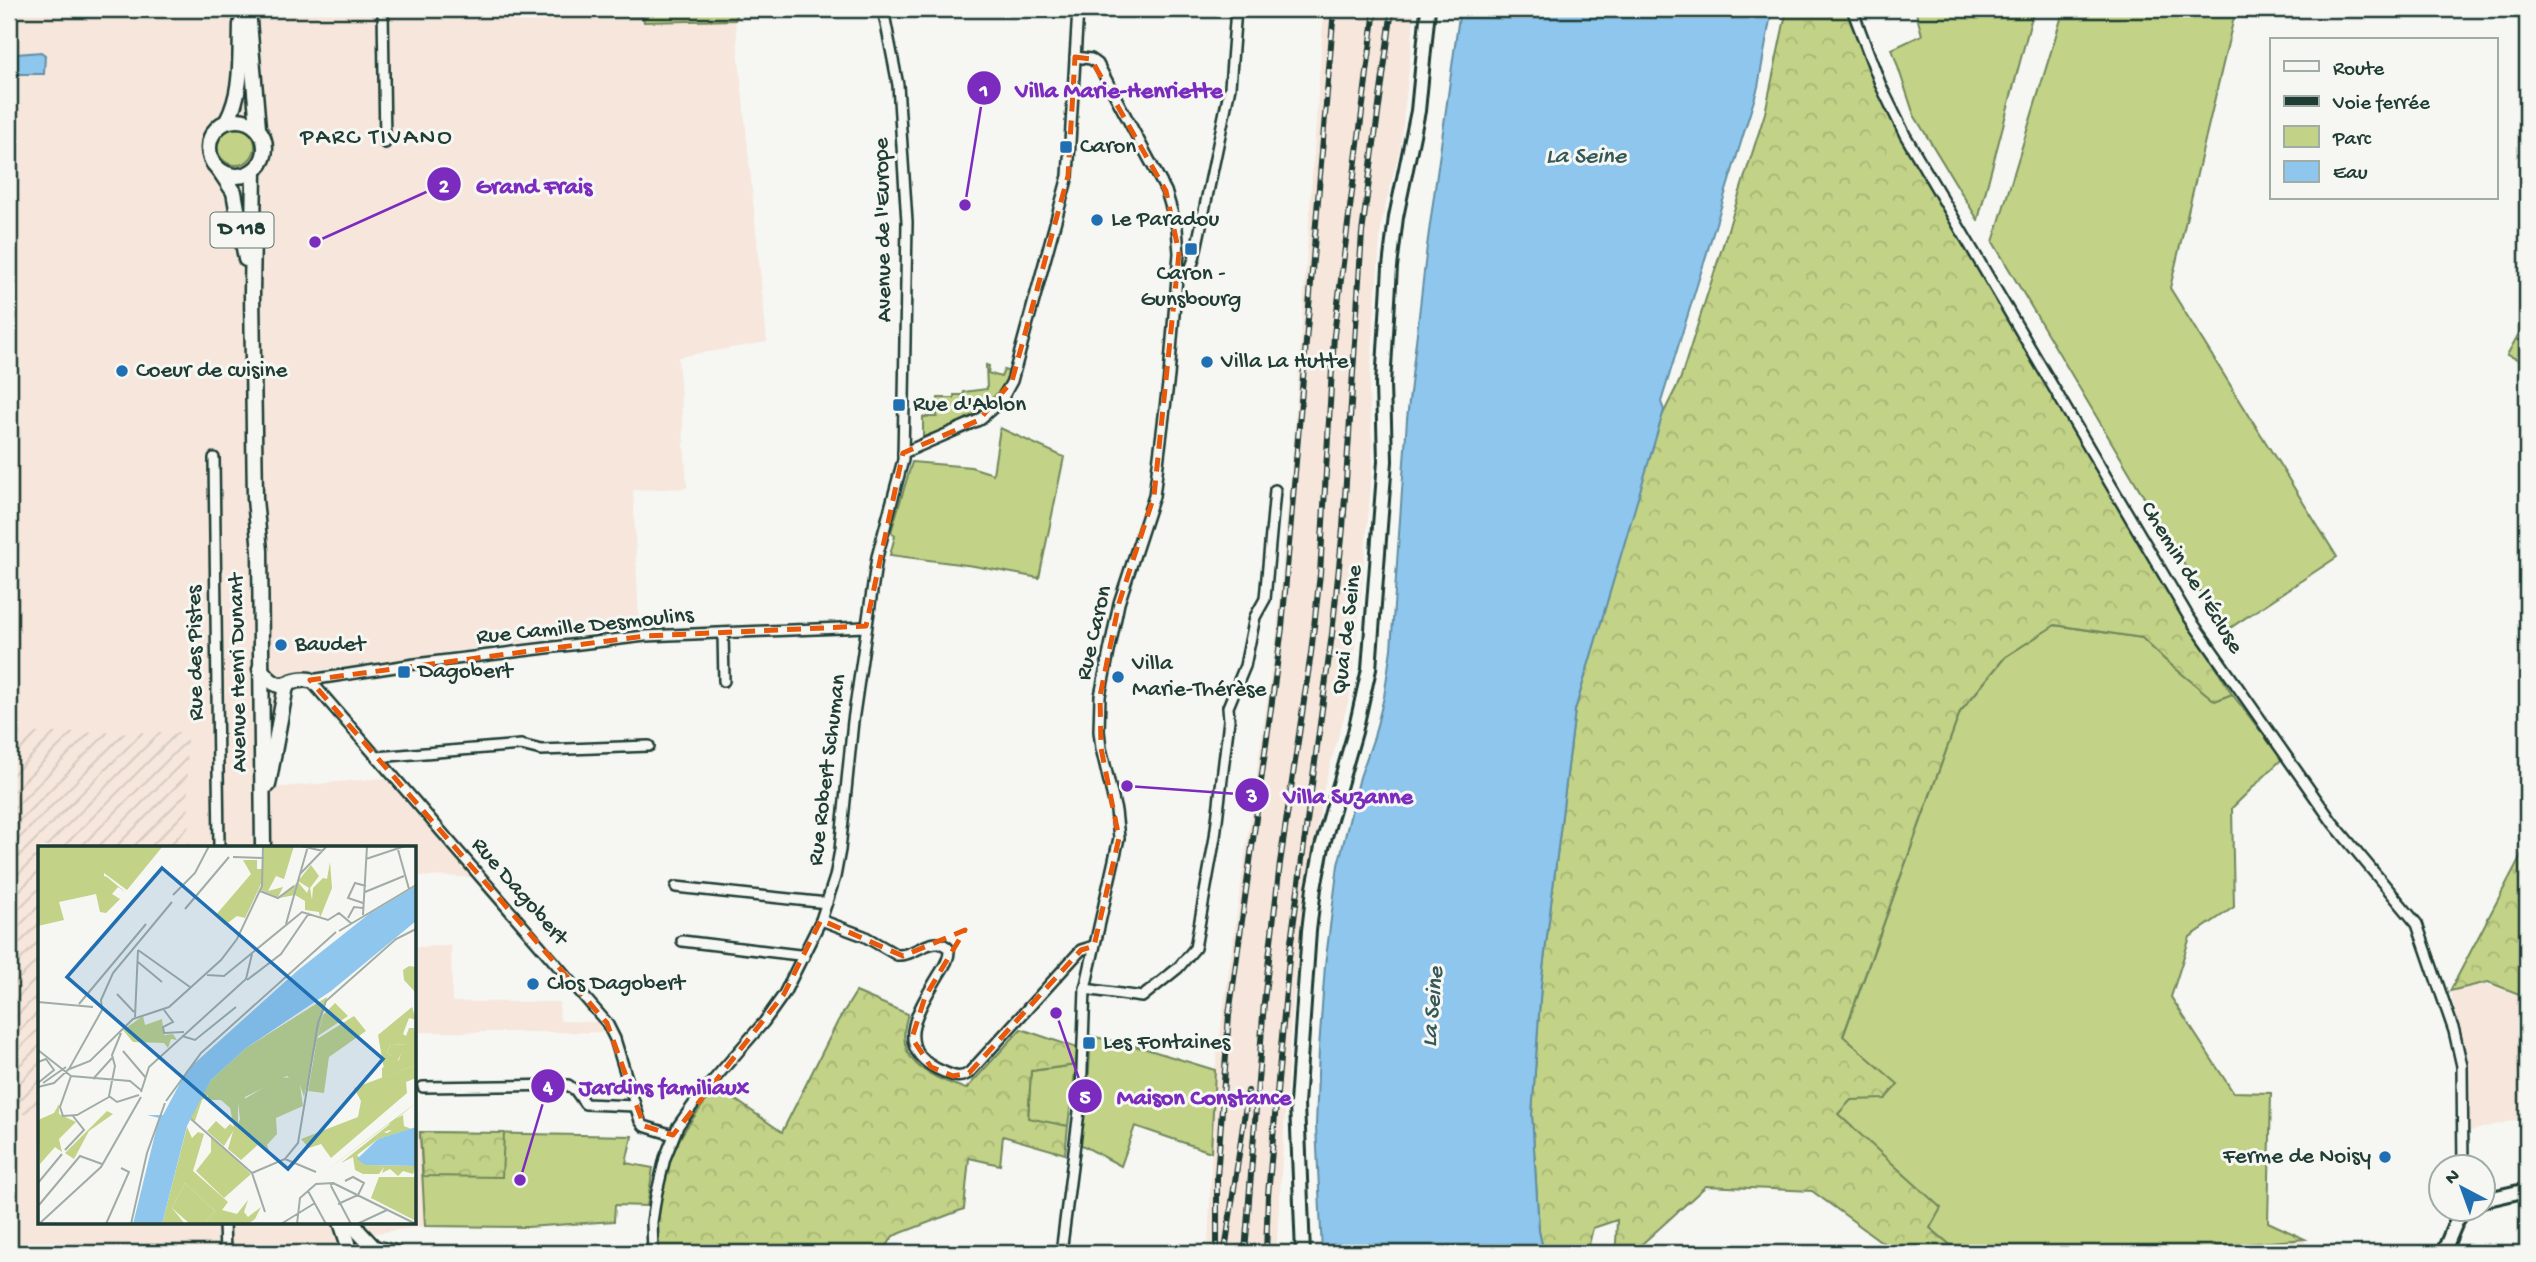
<svg xmlns="http://www.w3.org/2000/svg" width="2536" height="1262" font-family="'Gochi Hand',sans-serif">
	<style>
		.built { fill: #f6e6db }
		.industrial { fill: url(#industrial-furrows) }
		.green { fill: #c2d286; stroke: #70885d; stroke-width: 2 }
		.forest { fill: url(#forest-crowns); stroke: #70885d; stroke-width: 2 }
		.water { fill: #8ec6ed; stroke: #628fa3; stroke-width: 2 }
		.lines { fill: none; stroke-linecap: round; stroke-linejoin: round }
		.street-casing { stroke: #1f3d34; stroke-width: 14 }
		.secondary-casing { stroke: #1f3d34; stroke-width: 18 }
		.primary-casing { stroke: #1f3d34; stroke-width: 19 }
		.street { stroke: #f6f6f2; stroke-width: 9 }
		.secondary { stroke: #f6f6f2; stroke-width: 12 }
		.primary { stroke: #f6f6f2; stroke-width: 14 }
		.rail-casing { stroke: #1f3d34; stroke-width: 6 }
		.rail { stroke: #f6f6f2; stroke-width: 3.5; stroke-dasharray: 10; stroke-linecap: butt }
		.marked { fill: none; stroke: #e8590c; stroke-width: 5; stroke-dasharray: 14 9; stroke-linejoin: round }
		.poi-dot { fill: #1f6fb2; stroke: #f6f6f2; stroke-width: 2.5 }
		.labels { text-anchor: middle; dominant-baseline: central; stroke-width: 6; stroke-linejoin: round; paint-order: stroke }
		.shield { fill: #f6f6f2; stroke: #60746d; stroke-width: 2 }
		.shield-label { font-size: 21px; font-weight: bold; fill: #1f3d34 }
		.poi-label { font-size: 23px; fill: #1f3d34; stroke: #f6f6f2; text-anchor: start }
		.street-label { font-size: 23px; fill: #1f3d34; stroke: #f6f6f2 }
		.neighbourhood-label { font-size: 24px; letter-spacing: 2px; fill: #1f3d34; stroke: #f6f6f2 }
		.water-label { font-size: 24px; font-style: italic; fill: #355859; stroke: #f6f6f2 }
		.inset-road { fill: none; stroke: #a0aca6; stroke-width: 2 }
		.view { fill: #1f6fb2; fill-opacity: 0.15; stroke: #1f6fb2; stroke-width: 3.5 }
		.inset-edge { fill: none; stroke: #1f3d34; stroke-width: 3.5 }
		.leader { fill: none; stroke: #7b2cbf; stroke-width: 2.5 }
		.callout-dot { fill: #7b2cbf; stroke: #f6f6f2; stroke-width: 2.5 }
		.mark-label { font-size: 21px; text-anchor: middle; font-weight: bold; fill: #fff }
		.callout-label { font-size: 24px; text-anchor: middle; font-weight: bold; fill: #7b2cbf; stroke: #f6f6f2; stroke-width: 6; stroke-linejoin: round; paint-order: stroke }
	</style>
	<defs>
		<pattern id="industrial-furrows" width="10" height="10" patternUnits="userSpaceOnUse" patternTransform="scale(1.75)"><rect width="10" height="10" fill="#f6e6db"/><path d="M-1 1l2-2M0 10L10 0M9 11l2-2" fill="none" stroke="#d2c6bd"/></pattern>
		<pattern id="forest-crowns" width="20" height="18" patternUnits="userSpaceOnUse" patternTransform="scale(1.75)"><rect width="20" height="18" fill="#c2d286"/><path d="M2 6a3 3 0 1 1 6 0M12 15a3 3 0 1 1 6 0" fill="none" stroke="#a6b574"/></pattern>
	</defs>
	<rect width="100%" height="100%" fill="#f6f6f2"/>
	<filter id="ink" filterUnits="userSpaceOnUse"><feTurbulence type="fractalNoise" baseFrequency=".0143" numOctaves="2"/><feDisplacementMap in="SourceGraphic" scale="14" xChannelSelector="R" yChannelSelector="G"/><feConvolveMatrix kernelMatrix="1 2 1 2 8 2 1 2 1" color-interpolation-filters="sRGB"/></filter>
	<g filter="url(#ink)">
		<!-- built -->
		<g class="built">
			<path d="M9,9H623V16L643,17L645,22L735,20L767,342L678,357L687,488L633,490L639,626L285,675L272,788L385,778L471,877L415,876V847H40V1222H415V947L451,946L452,1002H559L560,1021L596,1022L603,1032H417L416,1083L425,1226L369,1234L341,1245L338,1253H9Z"/>
			<path d="M1324,9H1415L1401,143L1381,224L1369,392L1373,460L1362,586L1349,699L1325,783L1301,920L1290,1033L1276,1253H1208L1215,1070L1277,630L1294,436Z"/>
			<path d="M2483,983L2527,998V1117L2470,1131L2467,1059L2450,991Z"/>
		</g>
		<!-- industrial -->
		<g class="industrial">
			<path d="M187,732L189,847H40V1114H9V804L13,803L12,733Z"/>
			<path d="M2305,1239L2307,1253H2211L2212,1247Z"/>
		</g>
		<!-- green -->
		<g class="green">
			<path d="M623,9H738L735,20L644,22L643,17L623,16Z"/>
			<path d="M1915,9H2034L1978,220L1914,115L1892,49L1922,35Z"/>
			<path d="M2064,9H2236L2170,288L2337,557L2224,632L1993,242Z"/>
			<circle cx="236" cy="146" r="19"/>
			<path d="M986,365L989,366L988,373L1001,377L1004,370L1010,372C994,409 959,425 923,437V417H937L938,398H954V395H963L964,392L987,389Z"/>
			<path d="M1000,428L1064,457L1039,578L974,566L890,555L895,536L891,532L912,462L971,467L993,474Z"/>
			<path d="M2054,625L2143,638L2164,659L2215,700L2232,694L2282,759L2232,808L2234,907L2190,937L2171,997L2233,1092L2271,1093L2268,1222L2305,1239L2212,1247L2211,1253H1960L1930,1228L1837,1114L1851,1099H1885L1843,1037L1960,712L2005,657Z"/>
			<path d="M1091,1036L1146,1049L1215,1070L1211,1152L1135,1126L1121,1166L1080,1144L1086,1099L1090,1091L1088,1085Z"/>
			<path d="M1076,1065L1068,1126L1028,1119L1031,1071Z"/>
			<path d="M420,1132L632,1136L626,1163L653,1168L647,1206L615,1205L614,1221L527,1227L425,1226Z"/>
		</g>
		<!-- forest -->
		<g class="forest">
			<path d="M1787,9H1849L1888,107L1918,166L2232,694L2215,701L2164,659L2142,638L2055,625L2005,657L1960,712L1843,1036L1898,1084L1885,1099L1851,1100L1838,1114L1941,1208L1930,1228L1960,1253H1897L1812,1191L1706,1186L1632,1253H1620L1616,1244L1617,1220L1593,1228L1587,1253H1544L1539,1231L1532,1115L1541,985L1575,710L1661,418L1680,380L1765,113Z"/>
			<path d="M2527,319V363L2507,355Z"/>
			<path d="M2527,844V997L2488,982L2450,991Z"/>
			<path d="M856,992L908,1014C892,1063 928,1075 966,1089L1021,1029L1077,1048L1076,1065L1031,1071L1028,1118L1068,1126L1065,1154L1003,1136L1000,1165L969,1158L964,1209L893,1236L883,1253H659C655,1219 662,1171 679,1140C689,1121 704,1104 717,1087L782,1132L838,1021Z"/>
			<path d="M420,1132L504,1133L502,1177L423,1176Z"/>
		</g>
		<!-- water -->
		<g class="water">
			<path d="M1460,9H1772L1758,87L1661,402L1664,410L1575,710L1541,985L1532,1115L1539,1231L1544,1253H1322L1316,1126L1319,1048L1325,965L1338,865L1360,777L1374,737L1384,697L1391,649L1407,419L1427,246Z"/>
			<path d="M41,52L45,55L44,74H17V54Z"/>
		</g>
		<g class="lines">
			<!-- street casing -->
			<g class="street-casing">
				<g id="street">
					<path d="M383,9L385,143"/>
					<path d="M1852,9L1881,86L1905,135L2188,616L2333,823L2417,924L2454,1031L2462,1066L2463,1168"/>
					<path d="M1176,276L1190,270L1194,259L1230,87L1236,9"/>
					<path d="M903,453L979,420L1001,401L1012,381L1068,176L1078,9"/>
					<path d="M214,458L219,847"/>
					<path d="M723,633L724,681"/>
					<path d="M310,680L607,1023L615,1039L640,1121L644,1126L673,1135"/>
					<path d="M310,680L415,664L645,636L866,627"/>
					<path d="M377,757L521,745L541,750L649,746"/>
					<path d="M676,887L827,903"/>
					<path d="M821,920L864,936L897,955C915,957 933,932 949,949C950,960 942,969 937,978C916,1013 892,1051 944,1072C953,1076 960,1079 969,1073L1081,950L1094,946"/>
					<path d="M682,941L799,955L804,957"/>
					<path d="M1085,989L1142,997L1178,968L1195,948L1215,837L1229,720L1228,707L1245,666L1255,617L1265,599L1275,490"/>
					<path d="M423,1087L568,1085L575,1090L585,1104L635,1106"/>
					<path d="M224,1222L225,1253"/>
					<path d="M653,1253L652,1222L656,1196L665,1158L678,1126L698,1098L764,1022L784,994L821,920L835,877L840,850L853,721L877,557L903,460L907,222L898,85L883,9"/>
					<path d="M1061,1253L1081,1096L1085,989L1119,838L1116,811L1101,748L1099,731L1100,696L1119,603L1154,496L1169,376L1179,253L1177,228L1166,191L1098,64L1091,59L1075,57"/>
				</g>
			</g>
			<!-- secondary casing -->
			<g class="secondary-casing">
				<g id="secondary">
					<path d="M2484,1200L2527,1190"/>
					<path d="M1303,1253L1297,1104L1309,931L1314,888L1322,847L1355,732L1369,669L1385,461L1383,384L1390,267L1396,217L1418,111L1428,9"/>
					<path d="M2443,1253L2457,1220L2464,1210"/>
				</g>
			</g>
			<!-- primary casing -->
			<g class="primary-casing">
				<g id="primary">
					<path d="M248,9L258,128"/>
					<circle cx="237" cy="148" r="28"/>
					<path d="M227,121C243,91 240,58 241,24"/>
					<path d="M254,170L252,294L255,499L260,551L263,847"/>
					<path d="M220,171L234,192L246,259"/>
					<path d="M260,669C285,700 283,676 310,680"/>
					<path d="M268,785L286,686"/>
					<path d="M341,1222L348,1243V1253"/>
					<path d="M353,1222L359,1232L374,1248"/>
					<path d="M356,1253L374,1248L395,1253"/>
				</g>
			</g>
			<!-- street -->
			<use href="#street" class="street"/>
			<!-- secondary -->
			<use href="#secondary" class="secondary"/>
			<!-- primary -->
			<use href="#primary" class="primary"/>
			<!-- rail casing -->
			<g class="rail-casing">
				<g id="rail">
					<path d="M1225,1251L1248,1091"/>
					<path d="M1217,1253V1177L1229,1015L1282,628L1334,9"/>
					<path d="M1245,1253L1264,1002L1280,863L1311,653L1320,574L1334,335L1375,9"/>
					<path d="M1266,1253L1268,1195L1289,957L1332,634L1343,528L1362,233L1392,9"/>
				</g>
			</g>
			<!-- rail -->
			<use href="#rail" class="rail"/>
		</g>
	</g>
	<!-- marked area -->
	<path class="marked" d="M1075,57L1091,59L1166,191L1179,253L1154,496L1119,603L1100,696L1101,748L1119,838L1094,946L1081,950L969,1073L953,1076L931,1067L912,1038L925,997L965,930L903,956L821,920L784,994L673,1135L644,1126L607,1023L310,680L645,636L866,626L903,453L979,420L1012,381L1068,176Z"/>
	<!-- markers -->
	<g class="poi-dot">
		<rect x="1059" y="140" width="14" height="14" rx="3.5"/>
		<circle cx="1097" cy="220" r="7"/>
		<rect x="1184" y="242" width="14" height="14" rx="3.5"/>
		<circle cx="1207" cy="362" r="7"/>
		<circle cx="122" cy="371" r="7"/>
		<rect x="892" y="398" width="14" height="14" rx="3.5"/>
		<circle cx="281" cy="645" r="7"/>
		<rect x="397" y="665" width="14" height="14" rx="3.5"/>
		<circle cx="1118" cy="677" r="7"/>
		<circle cx="533" cy="984" r="7"/>
		<rect x="1082" y="1036" width="14" height="14" rx="3.5"/>
		<circle cx="2385" cy="1157" r="7"/>
	</g>
	<g class="labels">
		<!-- shield labels -->
		<rect class="shield" x="210.5" y="212.5" width="63" height="35" rx="5"/>
		<g class="shield-label">
			<text x="242" y="230">D 118</text>
		</g>
		<!-- poi labels -->
		<g class="poi-label">
			<text x="1080" y="147">Caron</text>
			<text x="1111" y="220">Le Paradou</text>
			<text x="1191" y="274" text-anchor="middle">Caron -<tspan x="1191" dy="26">Gunsbourg</tspan></text>
			<text x="1221" y="362">Villa La Hutte</text>
			<text x="136" y="371">Coeur de cuisine</text>
			<text x="913" y="405">Rue d'Ablon</text>
			<text x="295" y="645">Baudet</text>
			<text x="1132" y="664">Villa<tspan x="1132" dy="26">Marie-Thérèse</tspan></text>
			<text x="418" y="672">Dagobert</text>
			<text x="547" y="984">Clos Dagobert</text>
			<text x="1103" y="1043">Les Fontaines</text>
			<text x="2371" y="1157" text-anchor="end">Ferme de Noisy</text>
		</g>
		<!-- street labels -->
		<g class="street-label">
			<text transform="translate(884 230) rotate(-91)">Avenue de l'Europe</text>
			<text transform="translate(2191 578) rotate(58)">Chemin de l'Écluse</text>
			<text transform="translate(585 627) rotate(-6)">Rue Camille Desmoulins</text>
			<text transform="translate(1348 630) rotate(-83)">Quai de Seine</text>
			<text transform="translate(1095 633) rotate(-77)">Rue Caron</text>
			<text transform="translate(196 653) rotate(-91)">Rue des Pistes</text>
			<text transform="translate(239 673) rotate(-91)">Avenue Henri Dunant</text>
			<text transform="translate(828 770) rotate(-83)">Rue Robert Schuman</text>
			<text transform="translate(519 892) rotate(49)">Rue Dagobert</text>
		</g>
		<!-- neighbourhood labels -->
		<g class="neighbourhood-label">
			<text x="377" y="138">PARC TIVANO</text>
		</g>
		<!-- water labels -->
		<g class="water-label">
			<text x="1586" y="157">La Seine</text>
			<text transform="translate(1434 1007) rotate(-85)">La Seine</text>
		</g>
	</g>
	<!-- overview -->
	<g transform="translate(38 846)">
		<rect width="378" height="378" fill="#f6f6f2"/>
		<path d="M0,0L27,1L125,0L89,44L66,27V30L69,31L86,45L87,46L80,41L74,48L82,53L68,67L62,66L58,48L21,56L26,74L0,80ZM226,0H256L246,33L238,30L230,45L245,41L240,51L223,44ZM205,14H219V23H225L223,38L207,72L199,70L187,79L177,70L213,28ZM371,120L378,121V147L366,134L365,124ZM297,157L310,170L280,190L285,169ZM316,170L328,185L291,211L286,247L270,245L279,193ZM378,192V219L344,232V222L361,214L364,204L353,210L349,206L353,198L369,199ZM256,231L262,239L265,260L238,272L239,288L229,299L231,304L222,297L203,314L190,303L202,273L200,257L241,232ZM378,257L358,273L365,269L366,281L354,285L349,283L352,277L283,328ZM178,275L187,283L192,278L197,282L186,300L169,285ZM173,291L213,328L186,352L158,325L173,306ZM341,331H378V375L333,352ZM147,337L177,365L166,378H152L134,362Z" fill="#c2d286"/>
		<path d="M292,16L294,42L282,72L281,66L267,64V55L257,49L241,52L260,36L269,47L271,42L260,35L273,19L281,30L272,42L274,54L275,42L285,32L289,33ZM289,151L266,251L262,239L249,230L207,251V259L200,258V287L190,303L196,282L192,262L183,254H170V249L164,254L157,275L152,272L173,234L208,202ZM374,161L378,174L371,172L365,188L368,190L371,182H376L378,192L370,199L353,198L349,206L353,210L359,202L365,204L356,222L346,223L340,189ZM105,170L107,179L124,173L126,189L135,188L139,194L133,193L130,202L126,197L95,196L85,184ZM378,219V232L368,236L369,247L293,312L283,298L271,302L263,293L320,271L323,255L316,242ZM21,258V268L38,276L21,293L24,306L17,301L2,318L0,274L16,267ZM69,265L75,268L51,285L36,313L27,307ZM352,278V284L346,286L349,287L364,279L373,283L340,293L319,309L327,319L378,320L375,328L365,325L360,330L352,323L344,327L346,321L341,328H325L317,324L315,311L303,317ZM149,281L154,292L160,286L166,288L155,325L190,356L184,364L199,368L210,354L206,366L210,371L223,361L217,373L210,378H166L177,365L147,337L134,362L147,378H124Z" fill="#c2d286"/>
		<path d="M378,40V75L293,145L208,202L173,234L149,280L124,378H95L121,272L109,269H125L149,224L259,125L331,68ZM378,281V320L327,319L319,313L340,293Z" fill="#8ec6ed"/>
		<path class="inset-road" d="M263,0L285,5M359,0L371,43M195,11L226,12M328,13L367,0M262,28L270,0M222,45L240,52L256,40M327,46L366,30M135,49L157,27L171,0M325,57L310,52L317,37L328,40M147,63L191,11M325,69L329,0M310,72L316,61L325,62M248,78L262,28L289,0M301,85L378,39M100,104L152,141M100,116L124,136M169,129L186,130L264,66L290,74L301,67L314,78M209,134L243,108L271,67M79,148L96,166M0,156L55,161M41,158L108,78M126,164L135,176L125,181L126,187L146,186M97,171L100,104M83,187L74,209L77,220L71,250L79,256L101,249M144,190L157,194L198,161M0,204L33,230L92,235L104,245M85,205L108,232M0,216L8,213L16,224L0,237M29,224L52,215L95,173L131,161L183,114L199,93L224,40L225,0M33,230L22,261L25,270L39,269L71,251M55,233L74,212M5,237L28,221M0,241L16,237L31,223L64,164L63,154L75,127L134,56M103,246L111,221L208,133L214,108M128,255L163,207L298,86M153,273L214,327M27,304L46,284L35,270M247,313L278,326M214,327L247,313L260,297L280,177L288,155L358,93L378,83M214,327L227,366M0,337L24,308M295,337L378,378M293,340L313,378M270,345L288,378M300,358L320,349L326,337L315,331L307,335M1,359L42,310L64,318M1,378L63,321L103,251M68,378L91,326L83,322M93,378L109,307L127,257M243,378L277,357M259,378L262,352L278,338L296,337L292,339M319,378L349,364"/>
		<path class="view" d="M124,22L345,213L250,323L29,131Z"/>
		<rect width="378" height="378" class="inset-edge"/>
	</g>
	<!-- callouts -->
	<path class="leader" d="M965 205L984 88M315 242L444 184M1127 786L1252 795M520 1180L548 1086M1056 1013L1085 1096"/>
	<g class="callout-dot">
		<circle cx="965" cy="205" r="7"/>
		<circle cx="315" cy="242" r="7"/>
		<circle cx="1127" cy="786" r="7"/>
		<circle cx="520" cy="1180" r="7"/>
		<circle cx="1056" cy="1013" r="7"/>
		<circle cx="984" cy="88" r="18"/>
		<circle cx="444" cy="184" r="18"/>
		<circle cx="1252" cy="795" r="18"/>
		<circle cx="548" cy="1086" r="18"/>
		<circle cx="1085" cy="1096" r="18"/>
	</g>
	<g class="mark-label">
		<text x="984" y="96">1</text>
		<text x="444" y="192">2</text>
		<text x="1252" y="802">3</text>
		<text x="548" y="1093">4</text>
		<text x="1085" y="1103">5</text>
	</g>
	<g class="callout-label">
		<text x="1119" y="97">Villa Marie-Henriette</text>
		<text x="534" y="193">Grand Frais</text>
		<text x="1348" y="803">Villa Suzanne</text>
		<text x="664" y="1094">Jardins familiaux</text>
		<text x="1204" y="1104">Maison Constance</text>
	</g>
	<!-- margin -->
	<rect width="2536" height="1262" fill="none" stroke="#f6f6f2" stroke-width="35"/>
	<rect x="18" y="18" width="2501" height="1227" fill="none" stroke="#1f3d34" stroke-width="2.5" filter="url(#ink)"/>
	<!-- legend -->
	<rect x="2270" y="38" width="228" height="161" fill="#f6f6f2" stroke="#a0aca6" stroke-width="2"/>
	<rect x="2284" y="61" width="35" height="10" fill="#f6f6f2" stroke="#a0aca6" stroke-width="2"/>
	<text x="2333" y="74" font-size="21" fill="#1f3d34">Route</text>
	<rect x="2284" y="96" width="35" height="10" fill="#1f3d34" stroke="#a0aca6" stroke-width="2"/>
	<text x="2333" y="108" font-size="21" fill="#1f3d34">Voie ferrée</text>
	<rect x="2284" y="126" width="35" height="21" fill="#c2d286" stroke="#a0aca6" stroke-width="2"/>
	<text x="2333" y="144" font-size="21" fill="#1f3d34">Parc</text>
	<rect x="2284" y="161" width="35" height="21" fill="#8ec6ed" stroke="#a0aca6" stroke-width="2"/>
	<text x="2333" y="178" font-size="21" fill="#1f3d34">Eau</text>
	<!-- north arrow -->
	<g transform="translate(2462 1188) rotate(319)"><circle r="33" fill="#f6f6f2" stroke="#a0aca6" stroke-width="2"/>
	<path d="M0-5L12 26L0 18L-12 26Z" fill="#1f6fb2"/>
	<text y="-10" font-size="19" font-weight="bold" text-anchor="middle" fill="#1f3d34">N</text>
	</g>
</svg>
